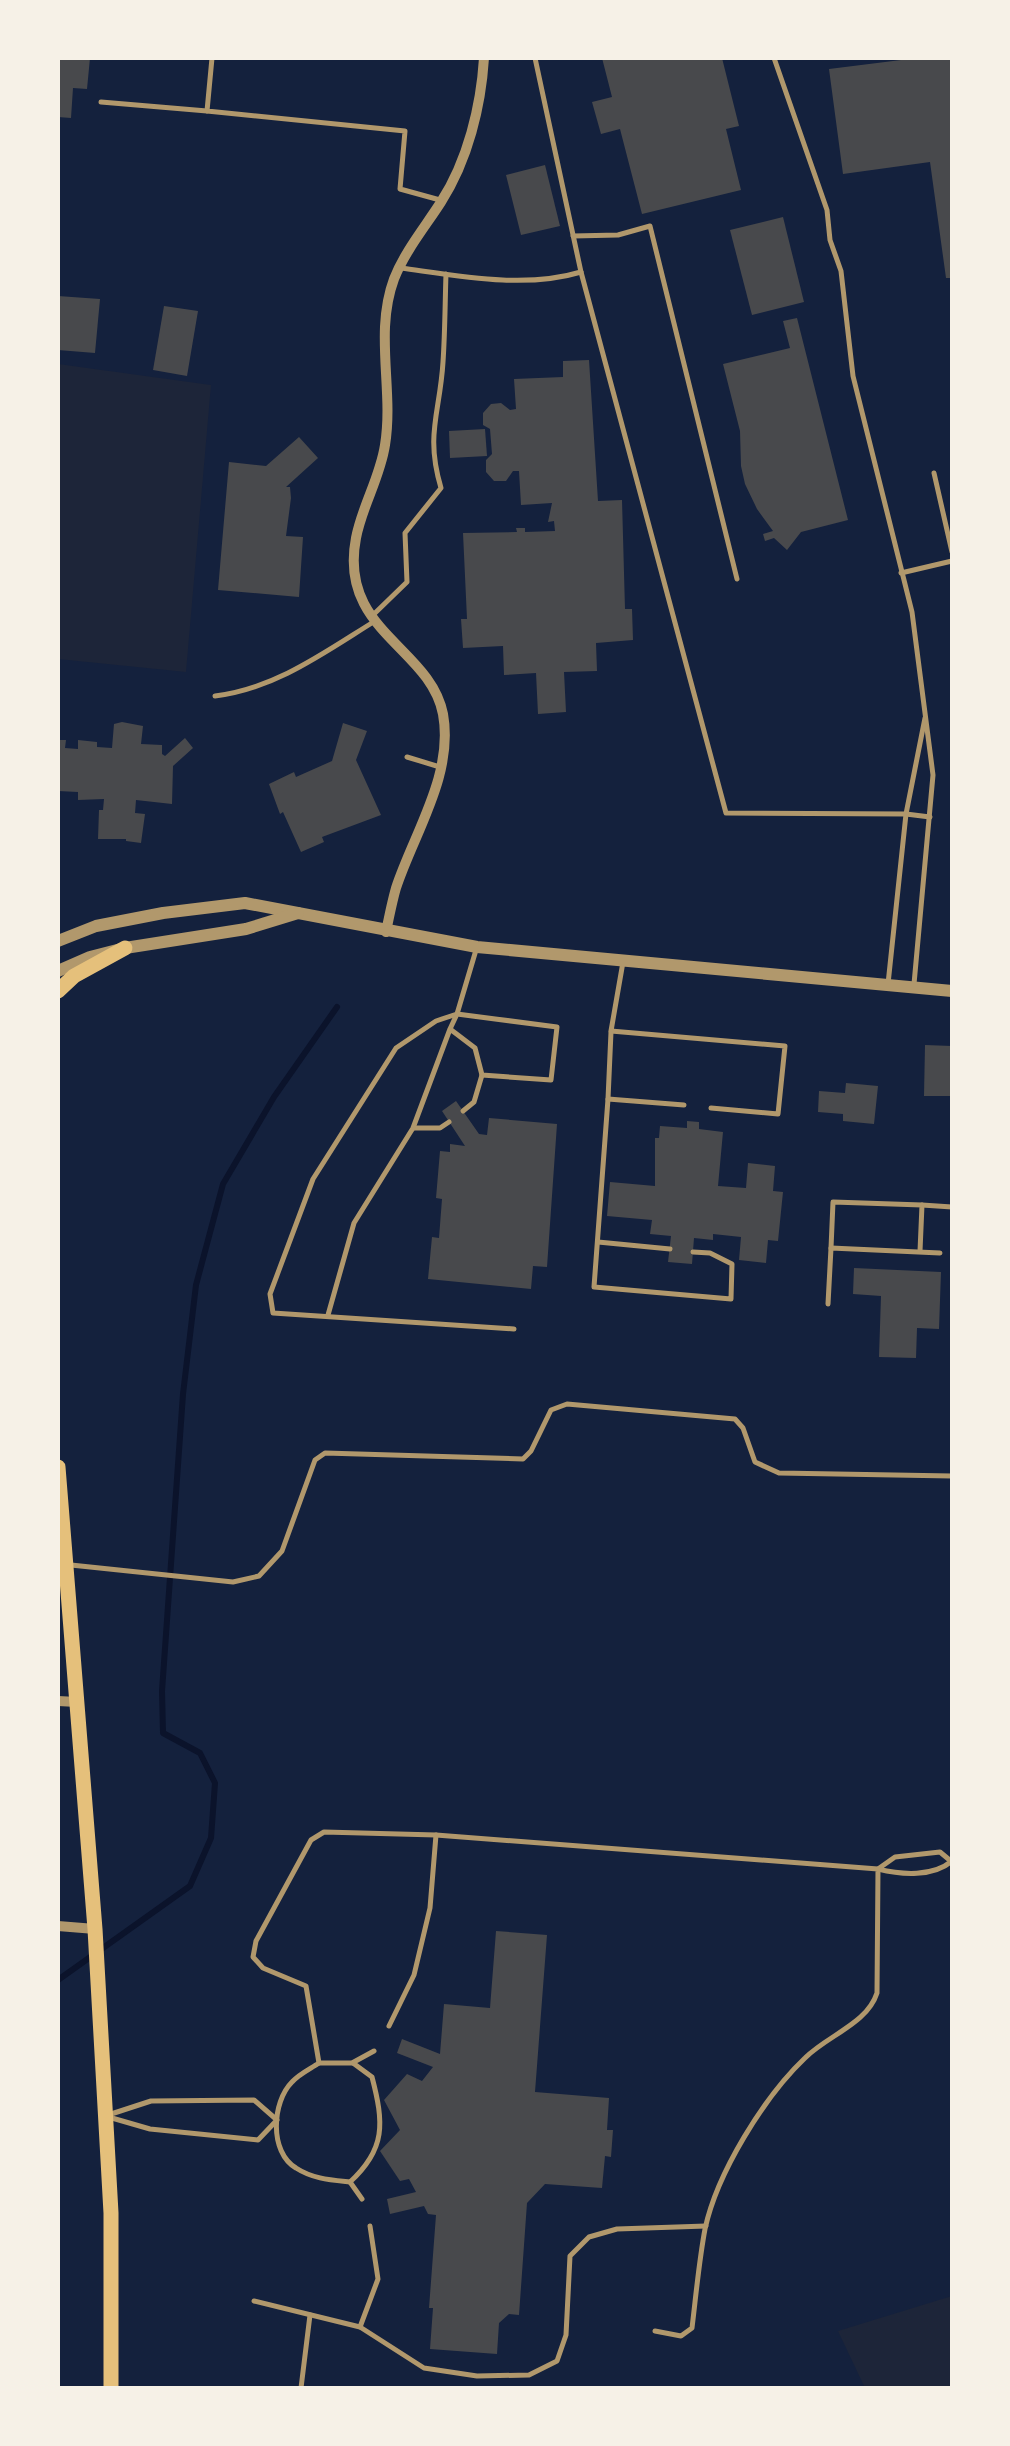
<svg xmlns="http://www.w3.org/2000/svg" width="1010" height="2446" font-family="Ubuntu,sans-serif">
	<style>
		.green { fill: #1d2539 }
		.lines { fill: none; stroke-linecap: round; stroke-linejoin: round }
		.stream { stroke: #0b132b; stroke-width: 6 }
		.building { fill: #48494c }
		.service { stroke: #b1986c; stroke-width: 5 }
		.minor { stroke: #b1986c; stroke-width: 10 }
		.tertiary { stroke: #b1986c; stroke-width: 12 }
		.primary { stroke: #e5c07b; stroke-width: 15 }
	</style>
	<rect width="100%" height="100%" fill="#14213d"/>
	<!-- green -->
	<g class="green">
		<path d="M58,364L211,385L186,672L58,659Z"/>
		<path d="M952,2296V2388H865L838,2331Z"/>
	</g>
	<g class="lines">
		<!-- stream -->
		<path class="stream" d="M58,1980L190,1886L211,1838L215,1783L200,1753L163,1733L162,1691L183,1394L196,1285L223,1184L274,1097L337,1007"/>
	</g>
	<!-- building -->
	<g class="building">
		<path d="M58,58H90L87,89L73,88L71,118L58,117Z"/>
		<path d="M602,58H722L739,126L726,129L741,190L642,214L620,129L601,134L592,102L612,97Z"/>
		<path d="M917,58H952V278H946L930,162L843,174L829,69Z"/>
		<path d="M545,165L560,226L521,235L506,175Z"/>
		<path d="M783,217L804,302L752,315L730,230Z"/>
		<path d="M58,296L100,299L95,353L58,350Z"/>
		<path d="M164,306L198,311L187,376L153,370Z"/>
		<path d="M797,318L848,520L801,532L787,550L774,538L765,541L763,534L773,531L757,509L745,484L741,466L740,431L723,364L790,348L783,321Z"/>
		<path d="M589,360L598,501L622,500L625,609H632L633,640L596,643L597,671L564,672L566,712L538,714L536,673L504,675L503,646L463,648L461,619H467L463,533L517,532L516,528H525V532L555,531L554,521L548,522L552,503L521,505L519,471H513L506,481H494L486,472V460L492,454L490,429L483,425V413L491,404L501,403L510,410L516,409L514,379L563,377V361Z"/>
		<path d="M485,429L487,456L450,458L449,431Z"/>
		<path d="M299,437L318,458L286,487H290L291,498L286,536L303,537L299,597L218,590L229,462L266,466Z"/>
		<path d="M122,722L143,726L141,744L162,745V754L165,756L185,738L193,748L173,766L172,804L136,800L135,813L145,814L141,843L126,841V839H98L99,810H103L104,799L78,800V792L58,791V740H66L65,748L78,749V740L97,742V747L112,748L114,724Z"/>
		<path d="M343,723L367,731L356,760L381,815L322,837L324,842L301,852L283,812L280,814L269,784L294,772L296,777L332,761Z"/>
		<path d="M925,1045L952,1046V1096H924Z"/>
		<path d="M846,1083L878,1086L874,1124L843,1121V1114L818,1112L819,1091L845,1093Z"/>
		<path d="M456,1101L479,1134L487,1135L489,1118L557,1124L547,1267L533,1266L531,1289L428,1279L432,1237L439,1238L442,1199L436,1198L440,1151L450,1152V1144L465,1146L442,1111Z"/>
		<path d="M687,1121L699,1122V1129L723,1132L718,1186L746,1188L748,1163L775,1166L773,1191L783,1192L778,1241L768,1240L766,1263L739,1260L741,1237L713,1234V1240L694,1238L692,1264L668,1262L671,1236L650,1234L652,1220L607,1216L610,1182L655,1186V1138H659L660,1126L687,1128Z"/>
		<path d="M854,1268L941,1272L939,1329L917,1328L916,1358L879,1357L881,1296L853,1294Z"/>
		<path d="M496,1931L547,1935L535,2092L609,2098L607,2130H613L611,2157L605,2156L602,2188L545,2184L527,2203L519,2315L509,2314L499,2323L497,2354L430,2349L433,2308H429L436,2215L428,2214L424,2206L390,2214L387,2199L416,2192L409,2179L400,2181L380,2151L400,2130L384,2100L407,2074L422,2081L433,2067L397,2053L402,2039L440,2054L444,2004L490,2008Z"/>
	</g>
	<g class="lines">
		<!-- service -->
		<g class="service">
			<path d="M212,58L207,111L405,131L400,189L440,200"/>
			<path d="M535,58L581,272L726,813L906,814L930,817"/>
			<path d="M774,58L827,210L830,240L841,271L853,376L912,612L933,775L914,984"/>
			<path d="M101,102L207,111"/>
			<path d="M573,236L618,235L650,226L737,579"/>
			<path d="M401,268C459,276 525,289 581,272"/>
			<path d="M934,473L952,552"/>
			<path d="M901,573L952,561"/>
			<path d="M373,615L407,582L405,533L441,488C425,434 440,413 443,362C445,333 445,303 446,274"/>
			<path d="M215,696C275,689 325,652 375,621"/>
			<path d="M407,757L440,767"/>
			<path d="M476,950L457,1014L436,1021L396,1048L313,1179L270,1294L273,1313L514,1329"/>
			<path d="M623,962L611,1031L785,1046L778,1114L711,1108"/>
			<path d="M888,984L906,814L925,718"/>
			<path d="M608,1099L611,1032"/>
			<path d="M684,1105L608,1099L594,1287L731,1299L732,1264L710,1253L693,1252"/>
			<path d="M463,1111L474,1102L482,1075"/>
			<path d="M414,1128H440L449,1122"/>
			<path d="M922,1205L952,1207"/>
			<path d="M598,1242L670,1249"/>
			<path d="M831,1248L833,1202L922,1205L920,1251"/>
			<path d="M828,1304L831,1248L940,1253"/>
			<path d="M328,1315L354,1223L413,1128L450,1029L457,1014L557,1027L551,1080L482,1075L475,1048L450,1029"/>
			<path d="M71,1565L233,1582L259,1576L282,1551L315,1460L325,1453L523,1459L531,1451L551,1410L567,1404L735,1419L743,1428L755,1462L779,1473L952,1476"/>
			<path d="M952,1862L940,1852L895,1857L878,1869C902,1875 933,1877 952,1861"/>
			<path d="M389,2026L414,1975L430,1908L436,1835"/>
			<path d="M374,2051L352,2063H319L306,1986L263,1968L253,1957L256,1941L311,1840L324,1832L436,1835L878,1869L877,1993C867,2024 828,2035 805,2058C764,2097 717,2173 705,2229C699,2261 696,2295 692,2328L681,2336L655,2331"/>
			<path d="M319,2063C310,2069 299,2074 292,2082C272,2102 269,2152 296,2168C313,2179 331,2180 350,2182C386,2149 384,2123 372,2077L353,2063"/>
			<path d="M254,2100L277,2120L258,2140L150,2129L105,2116L151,2101Z"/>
			<path d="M350,2182L362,2199"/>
			<path d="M254,2301L360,2327L424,2368L477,2376L529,2375L557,2361L566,2335L570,2256L589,2237L617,2229L706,2226"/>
			<path d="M360,2327L378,2279L370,2226"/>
			<path d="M301,2388L310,2315"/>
		</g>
		<!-- minor -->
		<g class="minor">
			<path d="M386,932C389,917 392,902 396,888C414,833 454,775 443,714C430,647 338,631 356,538C362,506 380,478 385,445C394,390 374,333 394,279C405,251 425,227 441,202C468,160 481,106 484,58"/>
			<path d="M58,1701L77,1702"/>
			<path d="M58,1926L95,1929"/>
		</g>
		<!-- tertiary -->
		<g class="tertiary">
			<path d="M58,941L96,926L163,913L245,903L477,947L952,991"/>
			<path d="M58,971L90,957L125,948L246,929L298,913"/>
		</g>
		<!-- primary -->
		<g class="primary">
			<path d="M58,991L74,976L125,948"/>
			<path d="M58,1467L95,1929L111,2213V2388"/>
		</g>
	</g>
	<!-- border -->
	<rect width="1010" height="2446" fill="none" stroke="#f6f1e7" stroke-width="120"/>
</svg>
